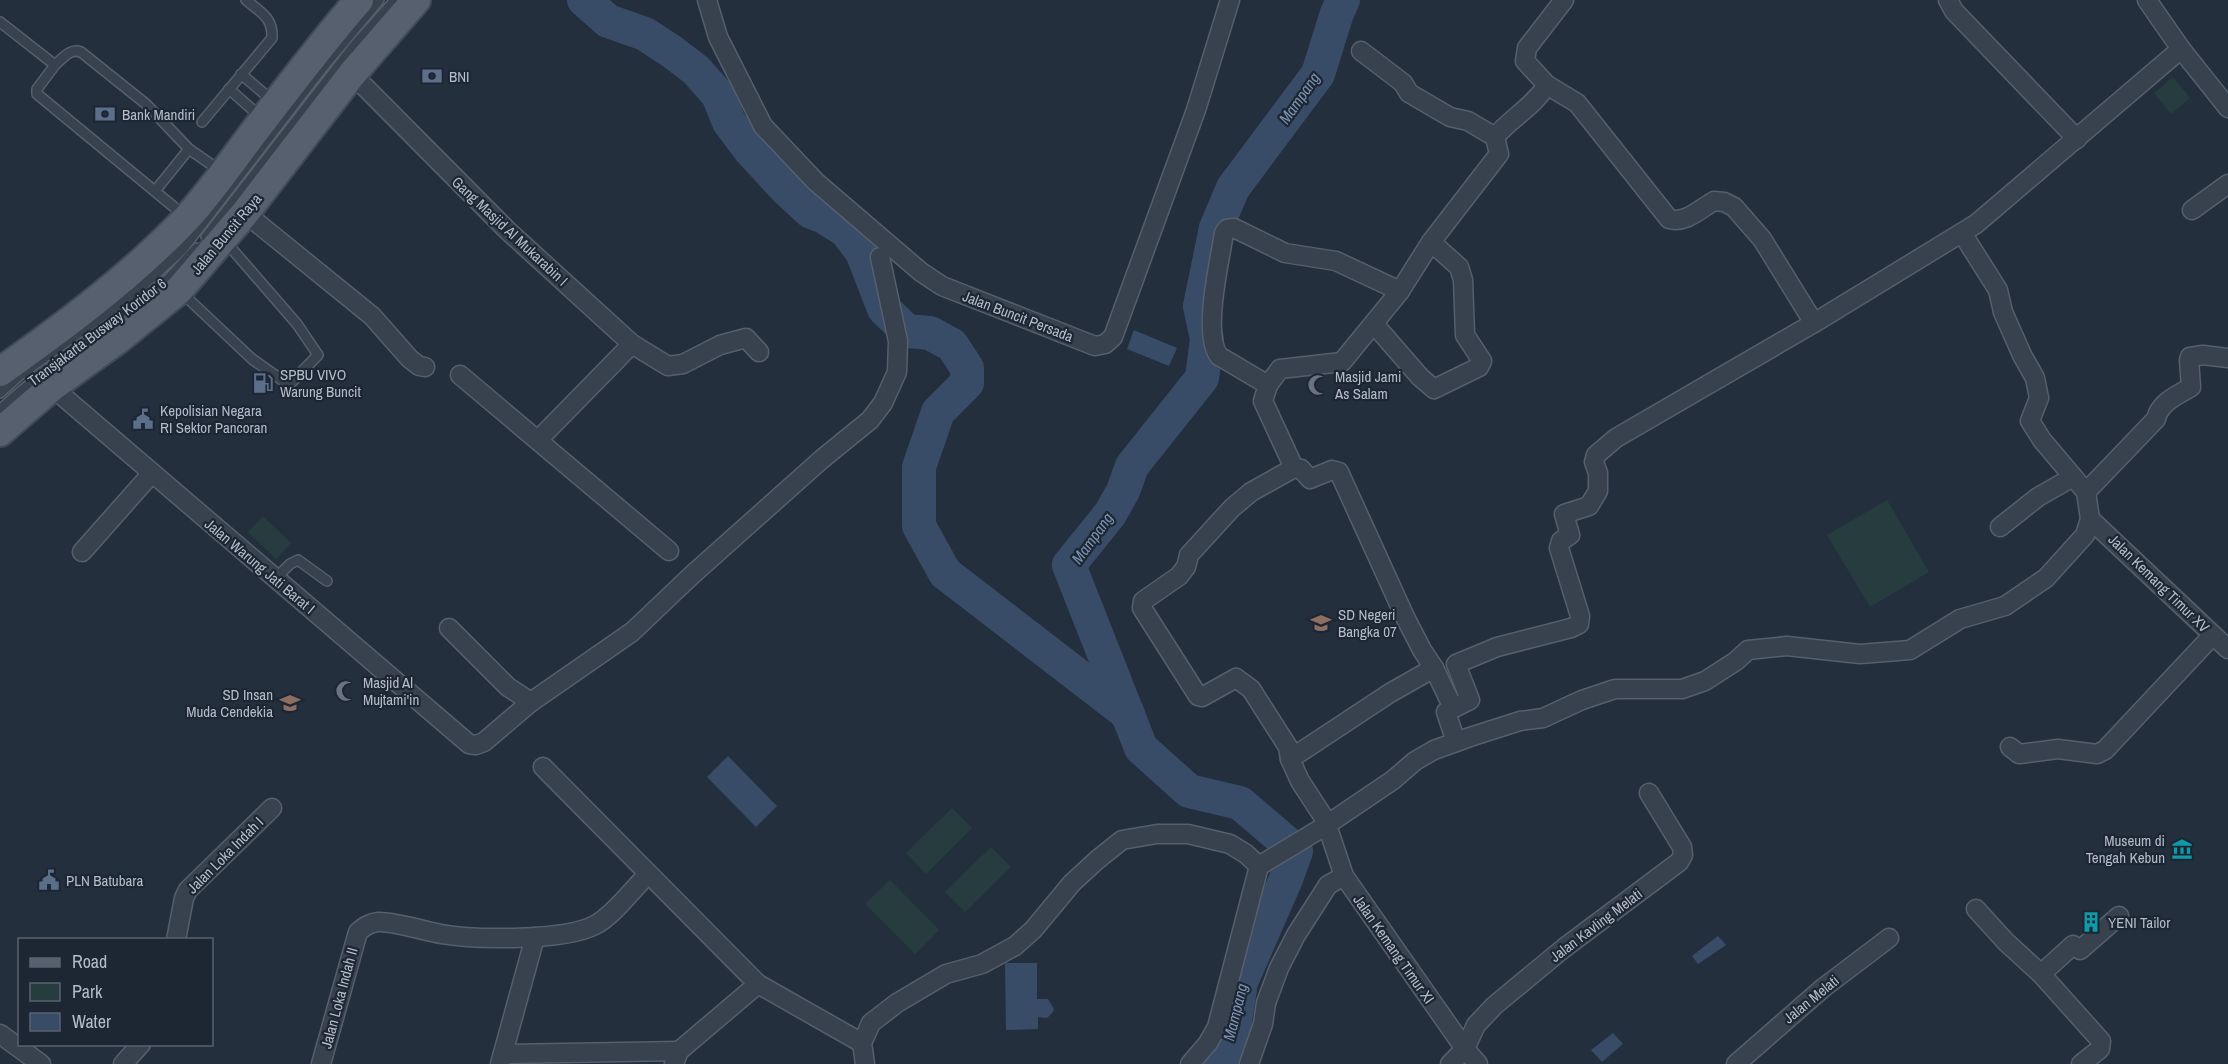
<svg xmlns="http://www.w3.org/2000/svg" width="2228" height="1064" font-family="'Archivo Narrow',sans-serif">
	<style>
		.green { fill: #263c3f }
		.water { fill: #394c67 }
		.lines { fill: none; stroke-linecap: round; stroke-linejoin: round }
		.river { stroke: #394c67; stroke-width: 34 }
		.lane-casing { stroke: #565f6c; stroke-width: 12 }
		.street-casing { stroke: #565f6c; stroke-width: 21 }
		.primary-casing { stroke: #414a57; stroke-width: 32 }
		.lane { stroke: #38414e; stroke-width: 9 }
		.street { stroke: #38414e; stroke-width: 18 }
		.primary { stroke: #56606e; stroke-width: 28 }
		.labels { text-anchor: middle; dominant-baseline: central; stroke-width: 4.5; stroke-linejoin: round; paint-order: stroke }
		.poi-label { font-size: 15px; fill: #b4bcc9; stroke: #1d2633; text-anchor: start }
		.street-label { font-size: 15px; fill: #b4bcc9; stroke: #1d2633 }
		.water-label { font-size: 16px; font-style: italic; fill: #7c92b1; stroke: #1d2633 }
	</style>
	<rect width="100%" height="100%" fill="#242f3e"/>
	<!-- green -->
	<g class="green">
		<path d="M2173,77L2190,98L2171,114L2154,93Z"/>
		<path d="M1887,500L1929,572L1870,607L1827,535Z"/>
		<path d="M263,516L291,543L276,559L248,532Z"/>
		<path d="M952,808L972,828L926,874L906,853Z"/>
		<path d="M991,847L1011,867L965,912L945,892Z"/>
		<path d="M890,880L939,930L915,954L865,904Z"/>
	</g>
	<!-- water -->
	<g class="water">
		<path d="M1134,330L1177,348L1169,366L1127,349Z"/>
		<path d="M728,756L777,806L756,827L707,777Z"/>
		<path d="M1718,936L1726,945L1698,964L1692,956Z"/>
		<path d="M1005,963H1037V999H1048L1054,1009L1053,1012L1047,1018L1038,1017V1029L1006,1030Z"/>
		<path d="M1613,1033L1623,1044L1602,1062L1591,1050Z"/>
	</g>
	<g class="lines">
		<!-- river -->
		<g class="river">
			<path d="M584,0L608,21L645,34L671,51L696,70L718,95L729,122L750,150L786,189L811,212L824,217L846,231L862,252L884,309L907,331L930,333L952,345L967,368V383L938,412L919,467V526L945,573L1128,714"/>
			<path d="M1221,1064L1235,1022L1241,982L1286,879L1296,851L1240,803L1189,791L1141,748L1069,565L1110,514L1123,491L1132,466L1202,378L1207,339L1200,306L1216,228L1233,188L1318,74L1337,13L1343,0"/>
		</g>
		<!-- lane casing -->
		<g class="lane-casing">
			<g id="lane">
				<path d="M0,22L55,65L37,89V94L186,217"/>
				<path d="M55,65C63,58 70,48 81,52L146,104L189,149L222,172"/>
				<path d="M241,74L274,102"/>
				<path d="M229,89L262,118"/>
				<path d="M202,122L272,38C273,17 260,12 246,0"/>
				<path d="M155,191L189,149"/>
				<path d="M206,237L354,46L395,0"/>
				<path d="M182,293L252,359L289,385L318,355L297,324L225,241"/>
				<path d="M0,393L20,375L136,292L182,250L323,67L379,0"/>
				<path d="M0,410C49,362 112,332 162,285C174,274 185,260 197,248"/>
				<path d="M275,579L290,564L298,560L327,581"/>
			</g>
		</g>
		<!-- street casing -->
		<g class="street-casing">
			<g id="street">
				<path d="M707,0L718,37L763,126L816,182L921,272L942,286L1095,346L1105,344L1113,337L1196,110L1230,0"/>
				<path d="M1948,0L1954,11L2077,139"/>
				<path d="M2147,0L2181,49L2228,108"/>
				<path d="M1361,51L1403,83L1409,93L1450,117L1468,121L1495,137"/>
				<path d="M352,74L507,230L632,344L668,366L683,364L720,345L746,338L759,352"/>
				<path d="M1547,85L1577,103L1669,219C1685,224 1700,209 1714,201L1724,202L1734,207L1762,239L1814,323"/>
				<path d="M2192,210L2228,184"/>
				<path d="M245,213L372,316L410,359L419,366L425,367"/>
				<path d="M1374,324L1420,377L1434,389L1479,367L1482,361L1465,335L1463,280L1459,267L1431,242"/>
				<path d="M460,375L669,551"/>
				<path d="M1268,385L1280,369L1342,362L1400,291L1431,242L1499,154L1495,137C1511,118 1533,107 1547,85L1525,61L1527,48L1564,0"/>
				<path d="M52,387L469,744L476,745L484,742L531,702L632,632L692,575L822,459L870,420L883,403L897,372L898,341L880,257"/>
				<path d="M538,440L632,344"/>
				<path d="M1294,468L1301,469L1310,479L1332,470L1339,472L1405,617L1422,650L1434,668L1453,708"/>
				<path d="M2086,492L2156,419C2160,402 2176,396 2191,387L2189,360L2190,357L2203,355L2228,358"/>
				<path d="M2090,519L2228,649"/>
				<path d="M2000,527L2038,497L2073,477"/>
				<path d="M82,552L152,473"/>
				<path d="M449,628L508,687L531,702"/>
				<path d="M1456,742L1446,712L1470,700L1456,664L1497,647L1571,628L1579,624L1580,616L1559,548L1561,541L1570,535L1564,514L1589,506L1598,491V473L1594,462L1596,455L1616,438L1814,323L1976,224L2181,49"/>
				<path d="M2010,747L2019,754L2058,749L2097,754L2105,750L2213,635"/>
				<path d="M1290,759L1390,693L1434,668"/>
				<path d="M543,767L758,984L862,1043"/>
				<path d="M1328,824L1300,781L1290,759L1288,747L1251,689L1236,678L1202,697L1198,696L1142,608L1143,601L1179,576L1186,567L1189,555L1232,508L1251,492L1294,468L1263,401L1268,385L1219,356C1202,334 1220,260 1224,233L1227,229L1234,228L1285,253L1336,261L1400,291"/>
				<path d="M1325,826L1330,834L1344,876L1465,1049L1478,1064"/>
				<path d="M1976,909L2006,942L2041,974L2101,1041L2100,1049L2081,1064"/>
				<path d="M176,940L184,898L188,890L272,808"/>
				<path d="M2041,974L2073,945L2080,950L2119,916"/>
				<path d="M0,1034L41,1064"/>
				<path d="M503,1054L679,1051"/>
				<path d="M123,1064L141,1044"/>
				<path d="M321,1064L358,932C364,927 369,923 378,922C393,921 424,931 441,934C475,940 565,941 595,925C612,917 634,888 648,874"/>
				<path d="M500,1064L535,937"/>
				<path d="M674,1064L679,1051L758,984"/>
				<path d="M865,1064L862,1043L871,1023L897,1003L946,974L982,964L1015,946L1033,930L1072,883L1097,860L1122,840L1157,834H1188L1230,844L1246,854L1259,866"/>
				<path d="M1190,1064L1208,1043L1217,1027L1259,866L1325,826L1393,780L1415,761L1434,750L1470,737L1520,721L1543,718L1582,700L1615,689H1682L1705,681L1736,661L1748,650L1787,646L1860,654L1910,650L1960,619L2005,606L2046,578L2085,535L2090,519L2086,492L2042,440L2030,421L2039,398L2035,378L2022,355L2003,312L1998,290L1962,233"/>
				<path d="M1249,1064L1263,1024L1266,1003L1279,968L1296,935L1328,885L1344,876"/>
				<path d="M1450,1064L1465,1049L1476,1025L1495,1005L1564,948L1679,862L1683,855L1682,847L1649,793"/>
				<path d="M1736,1064L1823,988L1889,938"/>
			</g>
		</g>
		<!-- primary casing -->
		<g class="primary-casing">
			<g id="primary">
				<path d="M0,372C66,325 131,277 187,218C210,193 230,164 251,136C286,90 321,44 359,0"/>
				<path d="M0,432L52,387L117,340L179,290L245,213L352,74L416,0"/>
			</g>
		</g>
		<!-- lane -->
		<use href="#lane" class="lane"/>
		<!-- street -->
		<use href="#street" class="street"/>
		<!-- primary -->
		<use href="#primary" class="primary"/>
	</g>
	<!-- icons -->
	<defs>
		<g id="bank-bare" transform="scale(1.62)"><path d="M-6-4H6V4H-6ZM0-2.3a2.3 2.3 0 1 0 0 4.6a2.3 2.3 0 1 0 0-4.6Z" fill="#5c6f8a" stroke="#1d2633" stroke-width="2.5" paint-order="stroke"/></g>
		<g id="fuel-bare" transform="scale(1.62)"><path d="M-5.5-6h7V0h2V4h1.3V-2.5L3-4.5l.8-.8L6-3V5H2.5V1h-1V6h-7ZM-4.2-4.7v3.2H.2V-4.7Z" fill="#5c6f8a" stroke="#1d2633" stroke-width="2.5" paint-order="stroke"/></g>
		<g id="mosque-bare" transform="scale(1.62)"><path d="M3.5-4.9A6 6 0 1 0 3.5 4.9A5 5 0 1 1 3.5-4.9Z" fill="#6b7280" stroke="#1d2633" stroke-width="2.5" paint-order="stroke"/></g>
		<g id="civic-bare" transform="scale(1.62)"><path d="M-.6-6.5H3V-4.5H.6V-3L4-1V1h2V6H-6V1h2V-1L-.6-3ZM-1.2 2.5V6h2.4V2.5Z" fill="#5c6f8a" stroke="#1d2633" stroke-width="2.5" paint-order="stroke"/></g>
		<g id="school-bare" transform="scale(1.62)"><path d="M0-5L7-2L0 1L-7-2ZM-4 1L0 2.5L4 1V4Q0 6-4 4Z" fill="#8d6e63" stroke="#1d2633" stroke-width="2.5" paint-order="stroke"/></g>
		<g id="museum-bare" transform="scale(1.62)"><path d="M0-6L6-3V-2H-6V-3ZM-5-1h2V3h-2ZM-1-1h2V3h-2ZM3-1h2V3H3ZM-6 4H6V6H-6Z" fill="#0f9aa8" stroke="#1d2633" stroke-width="2.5" paint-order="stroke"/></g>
		<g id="building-bare" transform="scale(1.62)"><path d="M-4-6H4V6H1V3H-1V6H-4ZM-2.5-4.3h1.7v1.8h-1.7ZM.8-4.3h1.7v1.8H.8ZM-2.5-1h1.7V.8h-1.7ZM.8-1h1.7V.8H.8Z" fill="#0f9aa8" stroke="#1d2633" stroke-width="2.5" paint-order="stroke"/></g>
	</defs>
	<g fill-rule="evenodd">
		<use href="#bank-bare" x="432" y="76"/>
		<use href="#bank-bare" x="105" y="114"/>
		<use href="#fuel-bare" x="263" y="383"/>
		<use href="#mosque-bare" x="1318" y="385"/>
		<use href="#civic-bare" x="143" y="419"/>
		<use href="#school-bare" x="1321" y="623"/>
		<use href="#mosque-bare" x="346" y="691"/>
		<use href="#school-bare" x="290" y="703"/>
		<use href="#museum-bare" x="2182" y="849"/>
		<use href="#civic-bare" x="49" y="880"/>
		<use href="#building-bare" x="2091" y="922"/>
	</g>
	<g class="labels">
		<!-- poi labels -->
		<g class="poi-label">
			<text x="449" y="76">BNI</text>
			<text x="122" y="114">Bank Mandiri</text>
			<text x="280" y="374">SPBU VIVO<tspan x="280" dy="17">Warung Buncit</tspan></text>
			<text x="1335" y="376">Masjid Jami<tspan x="1335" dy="17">As Salam</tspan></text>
			<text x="160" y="410">Kepolisian Negara<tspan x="160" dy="17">RI Sektor Pancoran</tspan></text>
			<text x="1338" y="614">SD Negeri<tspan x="1338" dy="17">Bangka 07</tspan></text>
			<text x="363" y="682">Masjid Al<tspan x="363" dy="17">Mujtami'in</tspan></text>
			<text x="273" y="694" text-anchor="end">SD Insan<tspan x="273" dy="17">Muda Cendekia</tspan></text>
			<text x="2165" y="840" text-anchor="end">Museum di<tspan x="2165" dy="17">Tengah Kebun</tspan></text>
			<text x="66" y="880">PLN Batubara</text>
			<text x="2108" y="922">YENI Tailor</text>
		</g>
		<!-- street labels -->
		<g class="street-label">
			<text transform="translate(510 231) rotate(43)">Gang Masjid Al Mukarabin I</text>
			<text transform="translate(226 234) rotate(-50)">Jalan Buncit Raya</text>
			<text transform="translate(1018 316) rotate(21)">Jalan Buncit Persada</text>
			<text transform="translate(97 332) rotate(-37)">Transjakarta Busway Koridor 6</text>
			<text transform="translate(260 566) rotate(40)">Jalan Warung Jati Barat I</text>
			<text transform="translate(2159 583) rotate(44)">Jalan Kemang Timur XV</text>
			<text transform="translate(225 855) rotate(-45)">Jalan Loka Indah I</text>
			<text transform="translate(1596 925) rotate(-37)">Jalan Kavling Melati</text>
			<text transform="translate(1394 949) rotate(55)">Jalan Kemang Timur XI</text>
			<text transform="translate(339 998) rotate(-75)">Jalan Loka Indah II</text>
			<text transform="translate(1811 999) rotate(-39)">Jalan Melati</text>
		</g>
		<!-- water labels -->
		<g class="water-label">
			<text transform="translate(1299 98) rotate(-55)">Mampang</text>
			<text transform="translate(1092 538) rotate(-54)">Mampang</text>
			<text transform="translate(1235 1012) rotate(-76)">Mampang</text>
		</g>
	</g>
	<!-- legend -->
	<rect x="18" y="938" width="195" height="108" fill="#1d2633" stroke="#59626f" stroke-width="1.5"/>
	<rect x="30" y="958" width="30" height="9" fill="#56606e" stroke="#59626f" stroke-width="1.5"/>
	<text x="72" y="968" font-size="18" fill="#b4bcc9">Road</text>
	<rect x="30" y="983" width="30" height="18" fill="#263c3f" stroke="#59626f" stroke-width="1.5"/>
	<text x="72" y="998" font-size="18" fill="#b4bcc9">Park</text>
	<rect x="30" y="1013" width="30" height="18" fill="#394c67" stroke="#59626f" stroke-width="1.5"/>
	<text x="72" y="1028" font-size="18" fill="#b4bcc9">Water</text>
</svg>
